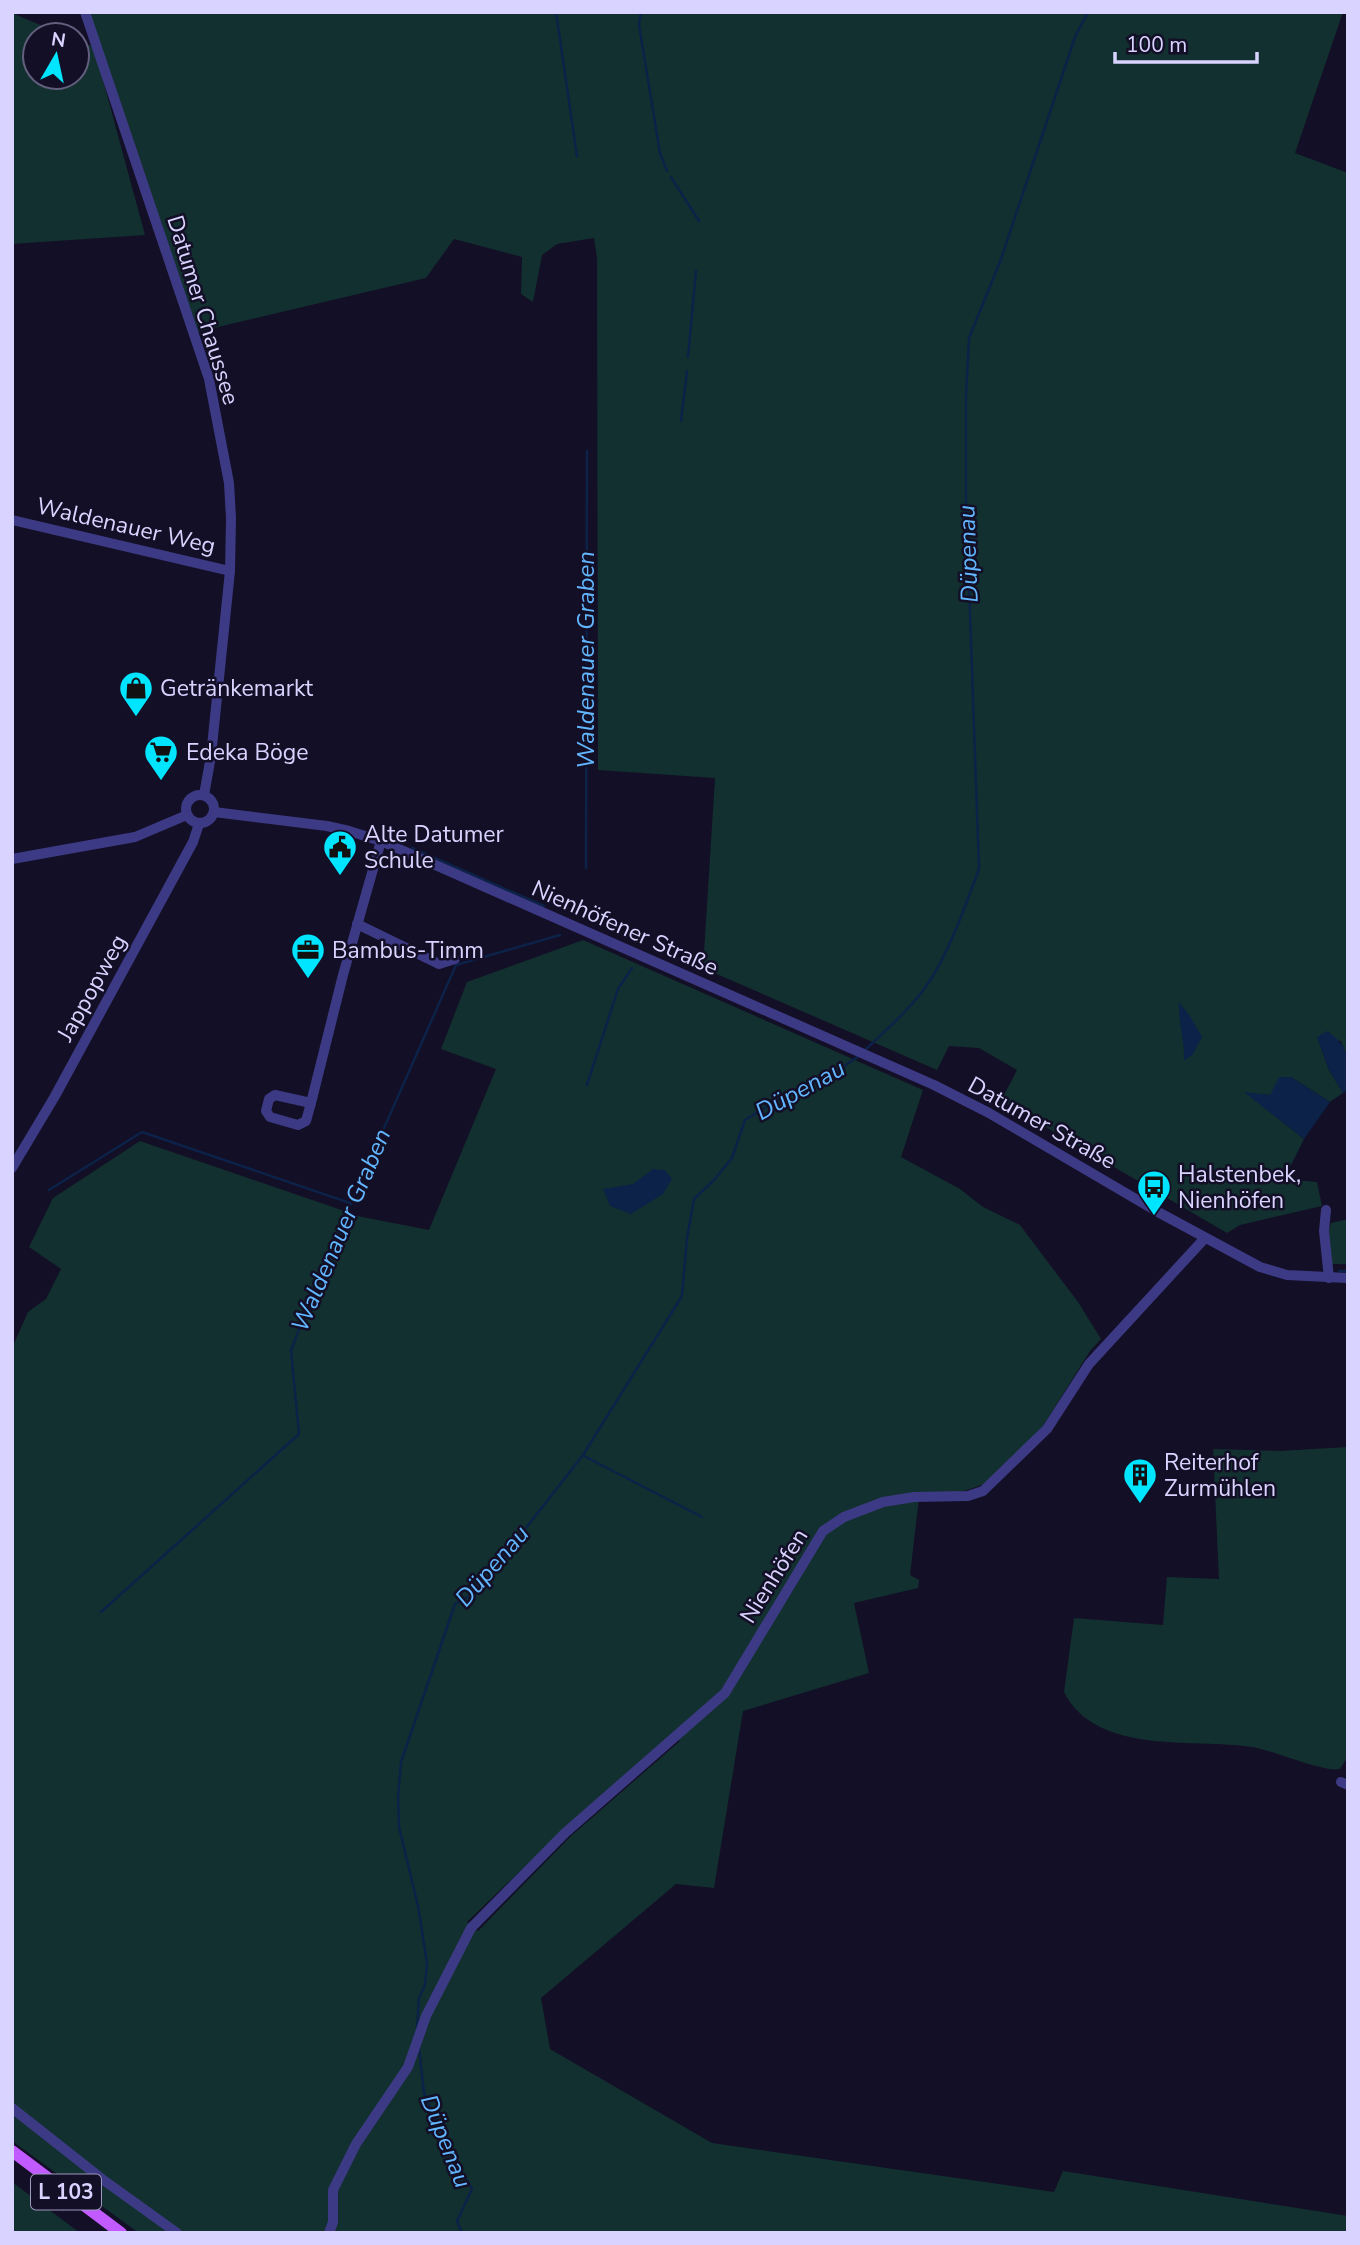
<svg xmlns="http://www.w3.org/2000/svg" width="1360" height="2245" font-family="'Nunito Sans',sans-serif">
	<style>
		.green { fill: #12302f; fill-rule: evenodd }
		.water { fill: #0c2248 }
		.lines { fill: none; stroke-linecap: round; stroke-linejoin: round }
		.stream { stroke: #0c2248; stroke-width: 2.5 }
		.minor { stroke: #3d3a85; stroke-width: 10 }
		.major { stroke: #c25bff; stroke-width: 12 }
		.labels { text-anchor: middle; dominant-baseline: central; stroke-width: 5; stroke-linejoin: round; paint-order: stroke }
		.shield { fill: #130f26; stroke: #9e99be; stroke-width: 2 }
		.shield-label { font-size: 21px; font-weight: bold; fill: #d9d4ff }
		.street-label { font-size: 23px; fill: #d9d4ff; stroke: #130f26 }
		.poi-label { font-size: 23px; fill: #d9d4ff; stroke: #130f26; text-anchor: start }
		.water-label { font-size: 24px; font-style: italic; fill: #62b6ff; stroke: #130f26 }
	</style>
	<rect width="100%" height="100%" fill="#130f26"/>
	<!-- green -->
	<g class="green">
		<path d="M88,12H1343L1295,153L1348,173V1059L1341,1041L1317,1037L1329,1070L1343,1093L1330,1102L1291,1077L1270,1095L1246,1093L1304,1139L1284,1179L1317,1182L1322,1206L1240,1225L1227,1233L1001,1101L1017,1070L979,1048L949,1046L937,1070L703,968L715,778L598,770L597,258L594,238L557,244L542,255L533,302L521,294L522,257L454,239L426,278L197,332Z"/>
		<path d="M12,13L64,35H35V77H77V40L94,47L145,235L12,244Z"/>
		<path d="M583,940L923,1090L901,1157L960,1189L983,1207L1020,1225L1078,1302L1101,1339L1090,1351L1043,1426L997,1480L958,1493L919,1498L910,1575L919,1580L918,1588L854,1603L869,1673L743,1711L714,1888L676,1884L541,1998L550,2049L712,2143L1054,2192L1063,2171L1348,2216V2233H139L12,2141V1348L28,1312L46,1299L61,1269L29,1247L53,1198L140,1141L362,1217L429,1230L496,1069L441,1049L467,982ZM673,1734L680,1741L571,1836L478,1931L467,1922L561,1832Z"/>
		<path d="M1348,1219V1264H1332L1328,1234L1331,1223Z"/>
		<path d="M1348,1447V1756L1340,1769C1324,1773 1273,1750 1252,1747C1194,1738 1096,1756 1064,1692L1074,1618L1163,1625L1167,1577L1219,1579L1213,1449L1279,1451Z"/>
		<path d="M12,2182L80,2233H12Z"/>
	</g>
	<!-- water -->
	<g class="water">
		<path d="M1179,1002L1190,1016L1202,1037L1193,1054L1184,1061C1185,1041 1178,1023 1179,1002Z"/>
		<path d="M1327,1031C1352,1048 1348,1061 1348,1089L1343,1093L1329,1070L1317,1037Z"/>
		<path d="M1279,1077H1291L1330,1102L1304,1139L1244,1092L1270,1095Z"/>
		<path d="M653,1169L665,1170L672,1179L663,1194L631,1214L610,1206L603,1189L633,1184Z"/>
	</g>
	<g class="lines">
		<!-- stream -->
		<g class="stream">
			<path d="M556,12L577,156"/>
			<path d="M641,12L639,25L660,153L667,171"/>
			<path d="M671,177L699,221"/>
			<path d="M688,357L696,271"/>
			<path d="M681,421L687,371"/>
			<path d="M412,848L544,906"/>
			<path d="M586,868L587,451"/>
			<path d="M864,1051C887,1029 914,1006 931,979C952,945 965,906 979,869L966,499V397L969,338L1000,262L1075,37L1088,12"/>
			<path d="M587,1085L618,989L632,968"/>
			<path d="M49,1190L142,1132L350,1203"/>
			<path d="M1339,1271H1348"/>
			<path d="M584,1456L702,1517"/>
			<path d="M101,1612L299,1434L291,1351L317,1280L456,965L560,935"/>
			<path d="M417,2028L419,1998L425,1985L427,1963L418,1906L399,1827L398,1796L401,1762L455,1604L475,1593L583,1455L682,1296L687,1238L694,1199L714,1180L732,1158L745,1120L789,1093L833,1074L859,1056"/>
			<path d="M419,2048L424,2093L450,2153L472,2189L457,2221L462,2233"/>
		</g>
		<!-- minor -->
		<g class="minor">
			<path d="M85,12L209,379L229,483L231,518L230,571L211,756L204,795"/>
			<path d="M12,520L230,571"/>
			<circle cx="200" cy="809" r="14"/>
			<path d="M214,812L327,826L349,831L381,841L934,1085L989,1113L1158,1212L1260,1267L1287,1275L1348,1278"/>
			<path d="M12,859L135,837L187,815"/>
			<path d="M357,924L439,964L455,959"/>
			<path d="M275,1095L311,1103L306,1121L298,1125L270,1117L266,1111L269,1099Z"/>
			<path d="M311,1103L343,975L381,841"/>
			<path d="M12,1168L55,1096L193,842L199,824"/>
			<path d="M1326,1210L1324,1231L1329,1278"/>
			<path d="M1341,1782L1348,1785"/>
			<path d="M12,2108L102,2179L177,2233"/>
			<path d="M329,2233L333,2222V2190L356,2144L408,2067L426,2016L471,1928L565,1833L725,1693L823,1531L844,1517L883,1502L914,1497L968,1496L983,1491L1047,1429L1089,1364L1205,1238"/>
		</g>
		<!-- major -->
		<path class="major" d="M12,2151L121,2233"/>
	</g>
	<!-- icons -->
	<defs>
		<g id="shop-pin" transform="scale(1.75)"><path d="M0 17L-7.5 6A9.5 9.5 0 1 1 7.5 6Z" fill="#00e5ff" stroke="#130f26"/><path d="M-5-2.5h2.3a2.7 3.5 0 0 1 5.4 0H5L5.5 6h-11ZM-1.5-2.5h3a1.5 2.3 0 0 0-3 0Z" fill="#111"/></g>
		<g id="supermarket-pin" transform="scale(1.75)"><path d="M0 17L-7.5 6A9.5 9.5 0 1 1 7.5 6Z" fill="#00e5ff" stroke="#130f26"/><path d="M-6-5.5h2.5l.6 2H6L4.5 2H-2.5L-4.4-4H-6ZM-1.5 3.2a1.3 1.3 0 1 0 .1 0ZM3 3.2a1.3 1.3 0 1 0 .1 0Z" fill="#111"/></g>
		<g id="civic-pin" transform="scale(1.75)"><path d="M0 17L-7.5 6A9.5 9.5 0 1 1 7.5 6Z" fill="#00e5ff" stroke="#130f26"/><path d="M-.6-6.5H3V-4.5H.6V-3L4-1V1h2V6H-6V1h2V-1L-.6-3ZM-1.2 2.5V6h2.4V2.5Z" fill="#111"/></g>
		<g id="office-pin" transform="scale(1.75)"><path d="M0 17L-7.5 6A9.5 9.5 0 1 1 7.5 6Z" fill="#00e5ff" stroke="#130f26"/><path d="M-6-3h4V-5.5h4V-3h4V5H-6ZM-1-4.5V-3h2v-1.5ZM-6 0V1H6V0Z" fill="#111"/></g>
		<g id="bus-pin" transform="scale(1.75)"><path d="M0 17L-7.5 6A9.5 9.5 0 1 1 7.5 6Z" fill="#00e5ff" stroke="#130f26"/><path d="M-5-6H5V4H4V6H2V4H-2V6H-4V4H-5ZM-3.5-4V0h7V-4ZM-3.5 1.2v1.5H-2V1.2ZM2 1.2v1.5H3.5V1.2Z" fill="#111"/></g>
		<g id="building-pin" transform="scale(1.75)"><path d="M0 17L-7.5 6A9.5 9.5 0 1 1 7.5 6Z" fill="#00e5ff" stroke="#130f26"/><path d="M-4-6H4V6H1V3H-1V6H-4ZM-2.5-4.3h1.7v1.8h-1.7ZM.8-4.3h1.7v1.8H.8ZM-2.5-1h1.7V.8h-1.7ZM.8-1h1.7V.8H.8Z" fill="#111"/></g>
	</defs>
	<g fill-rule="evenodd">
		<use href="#shop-pin" x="136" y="688"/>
		<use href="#supermarket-pin" x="161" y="752"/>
		<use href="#civic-pin" x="340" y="847"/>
		<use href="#office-pin" x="308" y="950"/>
		<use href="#bus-pin" x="1154" y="1187"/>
		<use href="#building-pin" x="1140" y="1475"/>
	</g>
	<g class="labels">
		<!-- shield labels -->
		<rect class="shield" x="31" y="2174.5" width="70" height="35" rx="5"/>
		<g class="shield-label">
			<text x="66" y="2192">L 103</text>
		</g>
		<!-- street labels -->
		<g class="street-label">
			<text transform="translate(203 310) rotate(73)">Datumer Chaussee</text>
			<text transform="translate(126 526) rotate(13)">Waldenauer Weg</text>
			<text transform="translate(625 928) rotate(24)">Nienhöfener Straße</text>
			<text transform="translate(92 988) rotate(-61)">Jappopweg</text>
			<text transform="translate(1042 1123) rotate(29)">Datumer Straße</text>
			<text transform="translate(774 1576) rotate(-58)">Nienhöfen</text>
		</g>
		<!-- poi labels -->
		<g class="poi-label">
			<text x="160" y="688">Getränkemarkt</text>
			<text x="186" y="752">Edeka Böge</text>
			<text x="364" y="834">Alte Datumer<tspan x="364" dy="26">Schule</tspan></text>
			<text x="332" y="950">Bambus-Timm</text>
			<text x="1178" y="1174">Halstenbek,<tspan x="1178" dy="26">Nienhöfen</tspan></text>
			<text x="1164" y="1462">Reiterhof<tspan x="1164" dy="26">Zurmühlen</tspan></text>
		</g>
		<!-- water labels -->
		<g class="water-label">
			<text transform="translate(968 554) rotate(-92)">Düpenau</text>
			<text transform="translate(586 660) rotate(-90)">Waldenauer Graben</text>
			<text transform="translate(800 1090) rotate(-29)">Düpenau</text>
			<text transform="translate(341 1230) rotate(-67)">Waldenauer Graben</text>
			<text transform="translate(492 1566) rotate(-49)">Düpenau</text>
			<text transform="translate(446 2141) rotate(68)">Düpenau</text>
		</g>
	</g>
	<!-- border -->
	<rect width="1360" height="2245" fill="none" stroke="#d9d4ff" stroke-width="28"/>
	<!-- north arrow -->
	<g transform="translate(56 56) rotate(9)"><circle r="33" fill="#130f26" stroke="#625e7d" stroke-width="2"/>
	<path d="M0-5L12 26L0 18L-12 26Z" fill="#00e5ff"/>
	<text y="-10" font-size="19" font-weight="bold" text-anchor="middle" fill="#d9d4ff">N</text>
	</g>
	<!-- scale -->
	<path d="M1115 52v10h142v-10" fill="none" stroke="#d9d4ff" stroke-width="3.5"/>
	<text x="1126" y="52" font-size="21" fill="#d9d4ff" stroke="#130f26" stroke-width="5" paint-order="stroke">100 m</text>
</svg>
